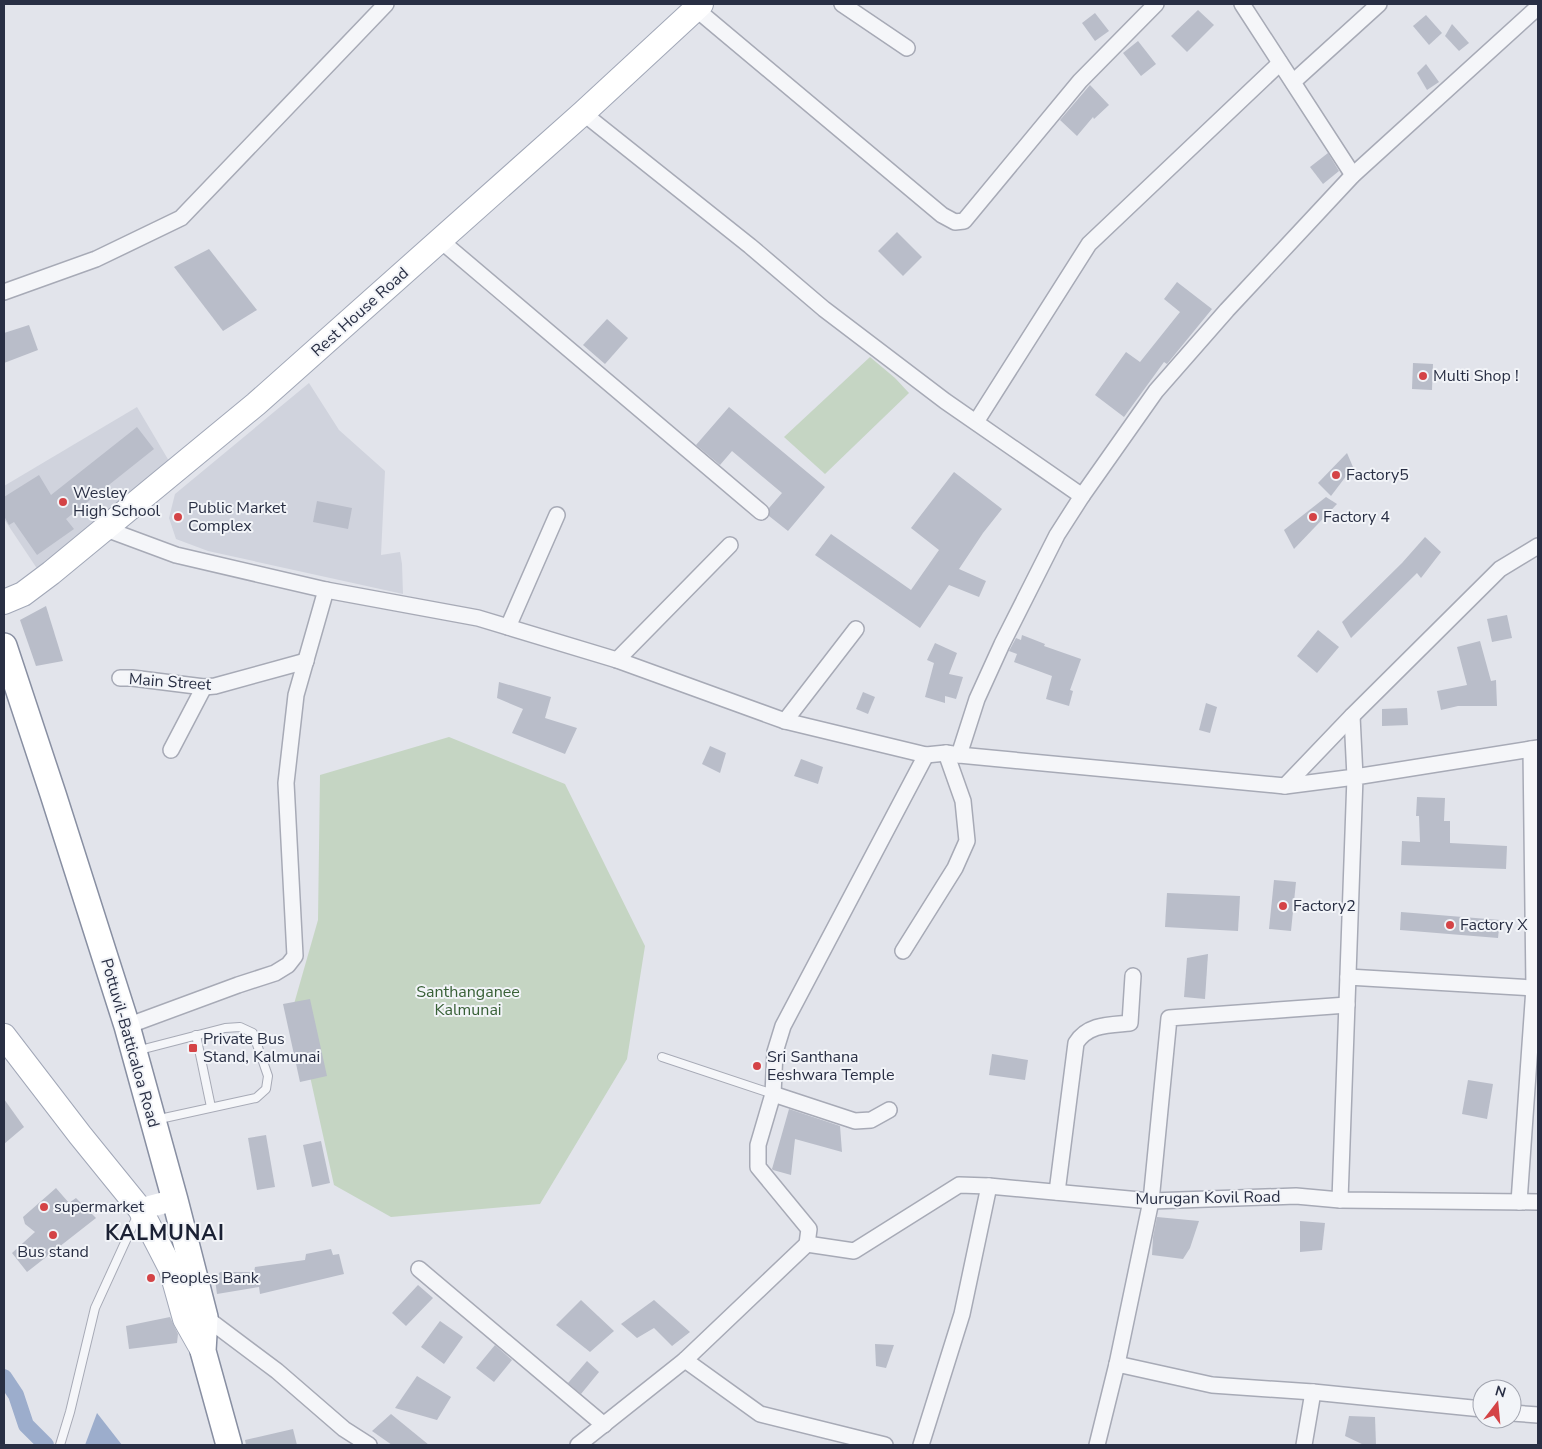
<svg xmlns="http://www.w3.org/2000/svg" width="1542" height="1449" font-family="'Nunito Sans',sans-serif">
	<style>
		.built { fill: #d0d3dd }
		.green { fill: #c5d5c3 }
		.water { fill: #9cadcc }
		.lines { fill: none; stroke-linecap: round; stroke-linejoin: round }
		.canal { stroke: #9cadcc; stroke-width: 16 }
		.building { fill: #b9bdc9 }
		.service-casing { stroke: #a7aab6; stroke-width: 10 }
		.minor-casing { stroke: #a7aab6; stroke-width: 18 }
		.primary-casing { stroke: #a1a7b7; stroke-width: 26 }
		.trunk-casing { stroke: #888fa2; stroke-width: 28 }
		.service { stroke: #f5f6f9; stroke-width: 8 }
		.minor { stroke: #f5f6f9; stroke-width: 15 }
		.secondary { stroke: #fff; stroke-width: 21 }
		.primary { stroke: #fff; stroke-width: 24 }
		.trunk { stroke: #fff; stroke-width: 25 }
		.poi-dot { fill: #d44346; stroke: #f2f4f8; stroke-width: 2 }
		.labels { text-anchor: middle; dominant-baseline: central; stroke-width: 4; stroke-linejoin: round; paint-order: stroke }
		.street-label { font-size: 16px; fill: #292f44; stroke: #f2f4f8 }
		.poi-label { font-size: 16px; fill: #292f44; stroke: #f2f4f8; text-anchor: start }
		.park-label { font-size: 16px; fill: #386036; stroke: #f2f4f8 }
		.district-label { font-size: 21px; font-weight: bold; letter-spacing: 1px; fill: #1b2134; stroke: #f2f4f8 }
	</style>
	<rect width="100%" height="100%" fill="#e2e4eb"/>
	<!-- built -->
	<g class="built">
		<path d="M309,383L339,430L385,471L381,555L400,552L402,564L403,594L208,551L176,539L169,518L175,494Z"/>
		<path d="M137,407L169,461L40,573L4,519V486Z"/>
	</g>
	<!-- green -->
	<g class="green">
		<path d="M870,357L895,378L909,393L825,474L784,437Z"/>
		<path d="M449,737L565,784L645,946L627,1059L540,1204L391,1217L334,1185L294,1004L318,920L320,775Z"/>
	</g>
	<!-- water -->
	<path class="water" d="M97,1413L122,1445H85Z"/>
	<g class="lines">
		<!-- canal -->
		<path class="canal" d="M4,1377L16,1395L26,1425L46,1445"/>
	</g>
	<!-- building -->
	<g class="building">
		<path d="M1198,10L1214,25L1187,52L1171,36Z"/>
		<path d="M1095,13L1109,31L1095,41L1082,23Z"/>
		<path d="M1426,15L1442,33L1429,45L1413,26Z"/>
		<path d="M1452,24L1469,43L1459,51L1445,36Z"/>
		<path d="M1138,41L1156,64L1141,76L1123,53Z"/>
		<path d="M1426,64L1439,82L1427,90L1417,73Z"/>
		<path d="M1090,85L1109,105L1094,119L1093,117L1077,136L1060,120Z"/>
		<path d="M1328,153L1339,171L1323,184L1310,167Z"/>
		<path d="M897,232L922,257L903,276L878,251Z"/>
		<path d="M209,249L257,310L223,331L174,267Z"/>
		<path d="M1177,282L1212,309L1167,364L1164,362L1124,417L1095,395L1126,352L1140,362L1180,312L1164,299Z"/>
		<path d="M607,319L628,338L605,364L583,345Z"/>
		<path d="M29,325L38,350L4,363V333Z"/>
		<path d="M1413,363L1433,364L1432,390L1412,389Z"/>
		<path d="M729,407L825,487L788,531L769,516V508L782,493L732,451L720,465L696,445Z"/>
		<path d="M137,427L154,449L66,519L74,529L37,555L14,522L9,525L4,516V497L39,475L51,495Z"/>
		<path d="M1347,453L1353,467L1331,496L1318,483Z"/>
		<path d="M954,472L1002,509L983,533L959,569L986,581L979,597L949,585L920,628L815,555L831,534L911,590L939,550L911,528Z"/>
		<path d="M1326,497L1337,504L1294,549L1284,530Z"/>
		<path d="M317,501L352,508L348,529L313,522Z"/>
		<path d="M1425,537L1441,552L1421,578L1417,573L1351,638L1342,622L1402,563Z"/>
		<path d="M46,606L63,661L36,666L20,620Z"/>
		<path d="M1507,615L1512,638L1492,642L1487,619Z"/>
		<path d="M1318,630L1339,647L1317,673L1297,656Z"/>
		<path d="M1022,635L1045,644L1044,646L1081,659L1070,690L1073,691L1069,706L1046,699L1052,676L1014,662L1017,654L1009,651L1016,638L1021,640Z"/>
		<path d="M1480,641L1491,681L1496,680L1497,706H1458L1441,710L1437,691L1467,685L1457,647Z"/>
		<path d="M935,643L957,653L949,674L963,677L956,699L945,696V703L925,697L934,663L927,660Z"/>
		<path d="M499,682L551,697L545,718L577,728L565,754L512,733L523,709L497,698Z"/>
		<path d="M863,692L875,697L868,714L856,709Z"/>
		<path d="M1206,703L1217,707L1210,733L1199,730Z"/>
		<path d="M1407,708L1408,725L1382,726V709Z"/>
		<path d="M710,746L726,753L720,773L702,764Z"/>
		<path d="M801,759L823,767L818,784L794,776Z"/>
		<path d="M1417,797L1445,798L1444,821H1450V843L1507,846L1506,869L1401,865L1402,841L1420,842L1419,816H1416Z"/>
		<path d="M1274,880L1296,882L1291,931L1269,929Z"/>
		<path d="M1167,893L1240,896L1238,931L1165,927Z"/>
		<path d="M1401,912L1500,920L1498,938L1400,930Z"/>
		<path d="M1208,954L1205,999L1184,997L1187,958Z"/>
		<path d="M310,999L327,1076L300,1082L283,1004Z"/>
		<path d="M992,1054L1028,1060L1025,1080L989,1075Z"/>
		<path d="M1468,1080L1493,1084L1487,1119L1462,1114Z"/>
		<path d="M4,1099L24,1127L4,1144Z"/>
		<path d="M789,1109L840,1126L842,1152L795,1139L791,1175L773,1170L772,1169Z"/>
		<path d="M266,1135L275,1187L257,1190L248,1138Z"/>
		<path d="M321,1141L330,1183L312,1187L303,1145Z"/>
		<path d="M56,1188L69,1203L76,1198L96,1218L27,1272L12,1253L35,1232L25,1224L23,1217Z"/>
		<path d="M1157,1217L1199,1221L1190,1248L1183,1259L1152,1255L1153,1237Z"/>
		<path d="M1300,1221L1325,1223L1322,1250L1300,1252Z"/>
		<path d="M331,1249L333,1255L339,1254L344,1274L260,1294L259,1287L217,1294L215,1279L220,1272H254L255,1267L305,1260L306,1254Z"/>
		<path d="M418,1285L433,1298L406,1326L392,1313Z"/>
		<path d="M581,1300L614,1331L590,1352L556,1325Z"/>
		<path d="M654,1300L690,1332L672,1346L654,1328L637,1338L621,1324Z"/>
		<path d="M170,1317L178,1334L177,1343L129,1349L126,1326Z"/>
		<path d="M440,1321L463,1337L444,1364L421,1347Z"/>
		<path d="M875,1344L894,1345L886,1368L876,1366Z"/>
		<path d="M495,1345L512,1360L494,1382L476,1368Z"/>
		<path d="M587,1361L599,1372L581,1394L568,1383Z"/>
		<path d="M417,1376L451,1397L437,1420L395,1408Z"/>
		<path d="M391,1414L429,1445H392L372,1431Z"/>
		<path d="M1349,1416L1375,1417L1376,1445H1364L1345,1436Z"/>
		<path d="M293,1429L297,1445H246L245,1440Z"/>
	</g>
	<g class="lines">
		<!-- service casing -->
		<g class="service-casing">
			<g id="service">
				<path d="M196,1035L211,1107"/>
				<path d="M136,1051L225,1028L240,1027L253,1033L268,1076L266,1089L256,1098L155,1120"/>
				<path d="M662,1057L773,1094"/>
				<path d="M60,1445L70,1412L95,1308L138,1214"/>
			</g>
		</g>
		<!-- minor casing -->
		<g class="minor-casing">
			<g id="minor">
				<path d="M842,4L907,48"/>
				<path d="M1242,4L1353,175"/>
				<path d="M696,9L942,215L955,222L964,221L1080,81L1156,4"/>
				<path d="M1293,82L1379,4"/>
				<path d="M583,113L750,246L824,309L945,401L1082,496"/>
				<path d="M440,240L761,512"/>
				<path d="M4,292L96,259L181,218L386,4"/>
				<path d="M976,422L1089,244L1280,63"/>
				<path d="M106,529L176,555L326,590L478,618L617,660L785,721L926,755L946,753L959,755L977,699L1002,644L1057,535L1082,496L1156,391L1227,310L1353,175L1538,7"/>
				<path d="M508,627L557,515"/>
				<path d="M617,660L730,545"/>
				<path d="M120,678H132L204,687L215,686L306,661"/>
				<path d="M785,721L856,629"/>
				<path d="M171,750L204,687"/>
				<path d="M959,755L1285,786L1352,716L1500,569L1538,546"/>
				<path d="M1285,786L1355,777L1352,716"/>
				<path d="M903,951L955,868L967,841L963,801L946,753"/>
				<path d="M1348,977L1534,988"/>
				<path d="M127,1026L238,985L275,973L288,965L295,956L286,783L296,695L326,590"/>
				<path d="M773,1094L855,1121L871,1120L889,1110"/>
				<path d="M1057,1192L1076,1043C1088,1024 1109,1025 1130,1023L1133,976"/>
				<path d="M1340,1200L1355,777L1538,748"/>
				<path d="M1519,1202L1534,988L1531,749"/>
				<path d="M807,1244L854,1251L959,1185L989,1186L1151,1201L1296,1196L1340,1200L1538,1202"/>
				<path d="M419,1269L604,1425"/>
				<path d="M205,1317L277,1371L344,1429L369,1445"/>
				<path d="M685,1360L760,1414L885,1445"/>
				<path d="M1117,1364L1151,1201L1169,1018L1347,1005"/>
				<path d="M1512,1413L1538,1415"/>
				<path d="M578,1445L685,1360L807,1244L809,1229L758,1167V1145L773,1094L775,1052L783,1026L926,755"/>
				<path d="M921,1445L962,1314L989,1186"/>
				<path d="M1097,1445L1117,1364L1212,1385L1313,1392L1482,1409"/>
				<path d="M1304,1445L1313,1392"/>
			</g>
		</g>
		<!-- primary casing -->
		<g class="primary-casing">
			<g id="primary">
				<path d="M4,602L23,594L51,573L256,404L583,113L701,4"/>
				<path d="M4,1036L80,1135L140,1209L171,1269L185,1319L203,1351"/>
			</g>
		</g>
		<!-- trunk casing -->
		<g class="trunk-casing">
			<path id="trunk" d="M4,646L53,794L127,1026L175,1200L205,1317L203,1351L229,1445"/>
		</g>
		<!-- service -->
		<use href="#service" class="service"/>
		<!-- minor -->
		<use href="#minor" class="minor"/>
		<!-- secondary -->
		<path class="secondary" d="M140,1209L175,1200"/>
		<!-- primary -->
		<use href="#primary" class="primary"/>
		<!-- trunk -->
		<use href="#trunk" class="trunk"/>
	</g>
	<!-- markers -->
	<g class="poi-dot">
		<circle cx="1423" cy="376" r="5"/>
		<circle cx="1336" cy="475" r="5"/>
		<circle cx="63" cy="502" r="5"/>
		<circle cx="178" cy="517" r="5"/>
		<circle cx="1313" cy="517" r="5"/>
		<circle cx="1283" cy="906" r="5"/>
		<circle cx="1450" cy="925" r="5"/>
		<rect x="188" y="1043" width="10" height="10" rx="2.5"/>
		<circle cx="757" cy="1066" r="5"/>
		<circle cx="44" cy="1207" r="5"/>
		<circle cx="53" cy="1235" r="5"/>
		<circle cx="151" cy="1278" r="5"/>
	</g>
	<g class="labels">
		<!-- street labels -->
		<g class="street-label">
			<text transform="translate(360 312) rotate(-42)">Rest House Road</text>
			<text transform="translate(170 682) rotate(4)">Main Street</text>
			<text transform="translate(130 1043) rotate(74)">Pottuvil-Batticaloa Road</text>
			<text transform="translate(1208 1198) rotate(-1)">Murugan Kovil Road</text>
		</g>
		<!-- poi labels -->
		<g class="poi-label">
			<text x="1433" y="376">Multi Shop !</text>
			<text x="1346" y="475">Factory5</text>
			<text x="73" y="493">Wesley<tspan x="73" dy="18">High School</tspan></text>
			<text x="188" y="508">Public Market<tspan x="188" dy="18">Complex</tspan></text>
			<text x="1323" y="517">Factory 4</text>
			<text x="1293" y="906">Factory2</text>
			<text x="1460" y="925">Factory X</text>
			<text x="203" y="1039">Private Bus<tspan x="203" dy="18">Stand, Kalmunai</tspan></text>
			<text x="767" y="1057">Sri Santhana<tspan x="767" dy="18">Eeshwara Temple</tspan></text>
			<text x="54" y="1207">supermarket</text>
			<text x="53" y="1252" text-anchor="middle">Bus stand</text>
			<text x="161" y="1278">Peoples Bank</text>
		</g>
		<!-- park labels -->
		<g class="park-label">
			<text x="468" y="992">Santhanganee<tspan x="468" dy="18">Kalmunai</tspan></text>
		</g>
		<!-- district labels -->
		<g class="district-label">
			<text x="165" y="1233">KALMUNAI</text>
		</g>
	</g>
	<!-- border -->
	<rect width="1542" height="1449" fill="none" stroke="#292f44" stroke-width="10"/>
	<!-- north arrow -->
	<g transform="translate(1497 1404) rotate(16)"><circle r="24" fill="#f2f4f8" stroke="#a2a5b0"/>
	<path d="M0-4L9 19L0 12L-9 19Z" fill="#d44346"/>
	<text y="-8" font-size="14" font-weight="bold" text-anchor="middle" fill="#292f44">N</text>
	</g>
</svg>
